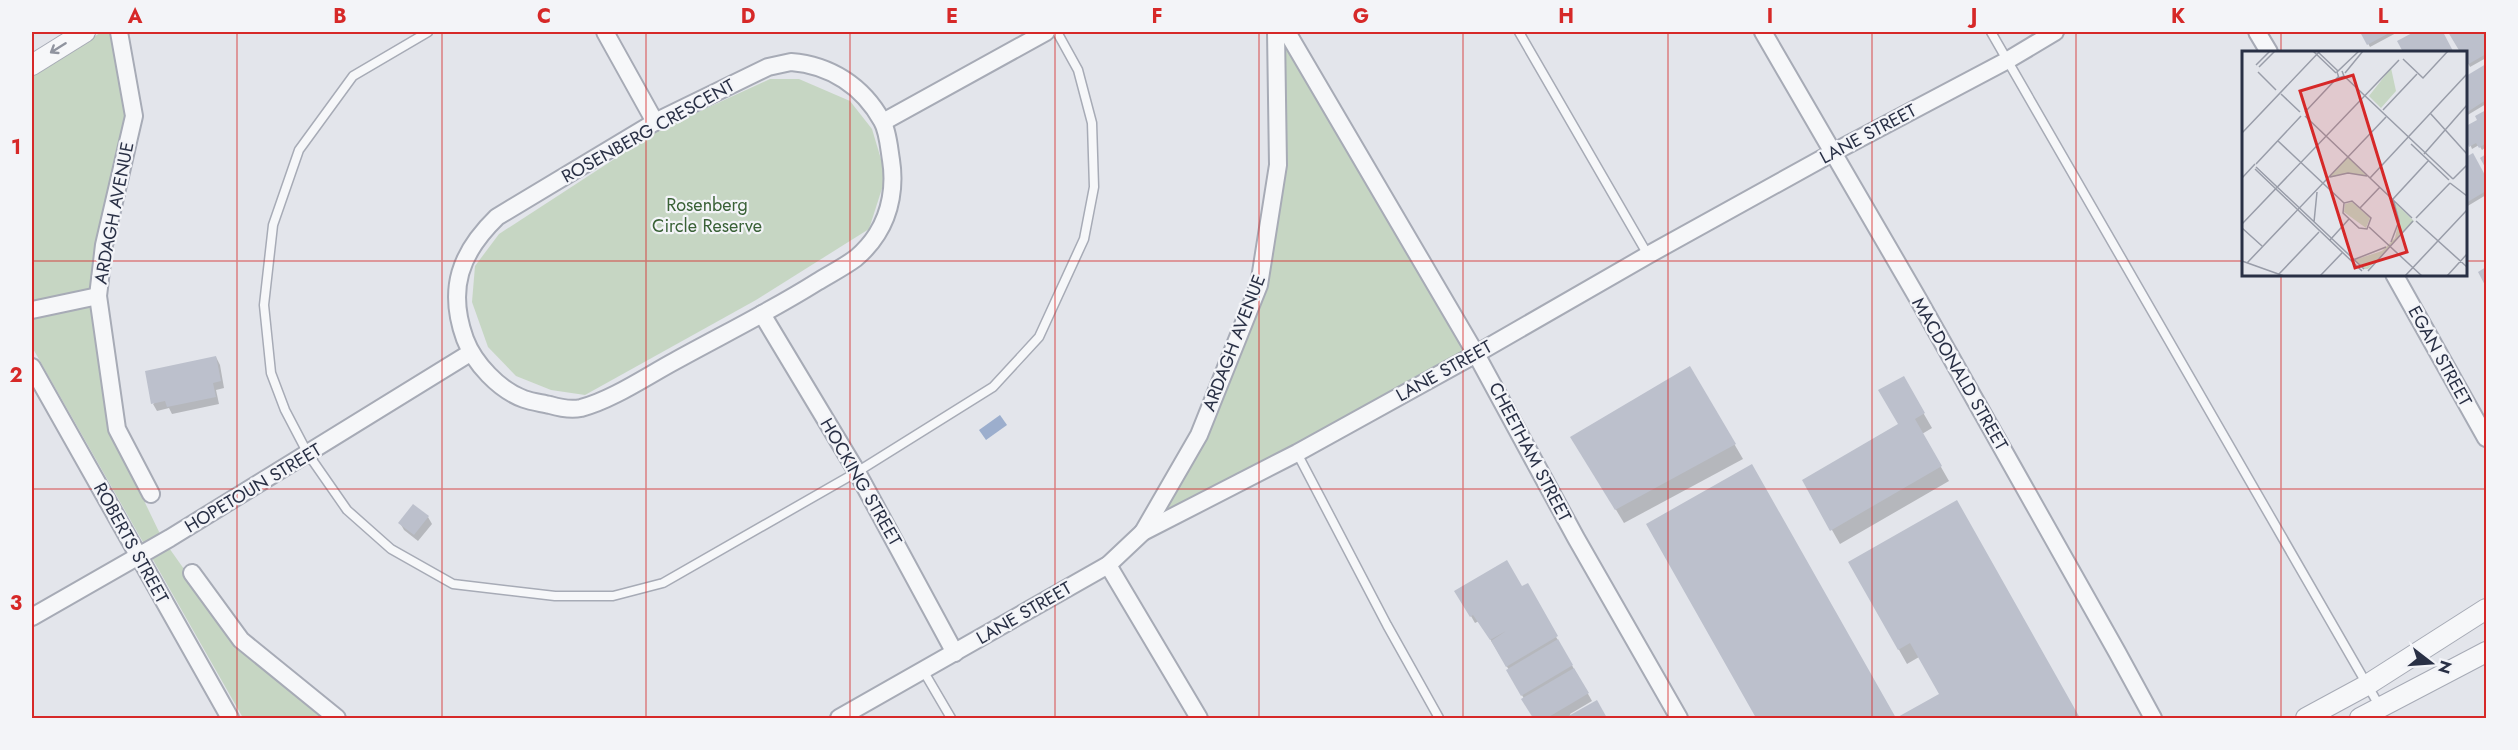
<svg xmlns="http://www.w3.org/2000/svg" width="2518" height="750" font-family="Jost,sans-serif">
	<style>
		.green { fill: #c6d6c3 }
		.water { fill: #9caecd }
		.shadow { fill: #0003 }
		.building { fill: #bcc0cc }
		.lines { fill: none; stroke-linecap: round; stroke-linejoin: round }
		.service-casing { stroke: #a7abb6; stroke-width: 11 }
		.minor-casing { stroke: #a7abb6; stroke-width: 20 }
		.tertiary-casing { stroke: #a7abb6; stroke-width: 22 }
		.service { stroke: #f6f7f9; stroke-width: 8 }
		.minor { stroke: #f6f7f9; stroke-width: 16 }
		.tertiary { stroke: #f6f7f9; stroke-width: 20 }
		.oneway { stroke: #90949f }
		.grid { fill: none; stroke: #d62828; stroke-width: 1.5; stroke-opacity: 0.55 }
		.labels { text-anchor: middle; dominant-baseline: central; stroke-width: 4.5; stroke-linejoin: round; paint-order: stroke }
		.street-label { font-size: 18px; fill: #293045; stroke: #f3f4f8 }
		.park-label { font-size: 18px; fill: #396136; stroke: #f3f4f8 }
		.inset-road { fill: none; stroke: #999da9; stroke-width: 1.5 }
		.view { fill: #d62828; fill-opacity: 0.15; stroke: #d62828; stroke-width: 3 }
		.inset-edge { fill: none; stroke: #293045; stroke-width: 3 }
		.neatline { fill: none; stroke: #d62828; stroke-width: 2 }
		.grid-label { font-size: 20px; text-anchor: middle; font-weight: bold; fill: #d62828 }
	</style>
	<rect width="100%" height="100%" fill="#e3e5eb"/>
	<!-- green -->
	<g class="green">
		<path d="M102,32H112L127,113L97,245L110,430L162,538L237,644L329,718H243L32,347V73Z"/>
		<path d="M1276,32H1287L1476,354L1143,532L1199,435L1259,285L1278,165Z"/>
		<path d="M770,79H799L850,101L872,129L886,176L869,229L756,300L585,395L551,390L516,376L488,347L472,302L475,266L499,234L659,130Z"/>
	</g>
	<!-- water -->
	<path class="water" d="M1000,415L1007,425L986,440L979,430Z"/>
	<!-- shadow -->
	<g class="shadow">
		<path d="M2362,32H2398L2370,47Z"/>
		<path d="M2417,32H2441L2452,52H2405L2399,41Z"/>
		<path d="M2450,32H2483L2486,38V58L2470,67L2466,59V52H2462Z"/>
		<path d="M2486,65V104L2466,116V78Z"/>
		<path d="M2486,111V147L2482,150L2479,145L2472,149L2466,134L2479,121L2477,116Z"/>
		<path d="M2473,155L2486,180V195L2466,207V159Z"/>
		<path d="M216,357L220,365L224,388L216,390L219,404L172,414L169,408L157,411L153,404Z"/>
		<path d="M1690,368L1743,459L1624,523L1572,437Z"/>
		<path d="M1903,378L1932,428L1922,434L1949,481L1840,544L1804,481L1900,425Z"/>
		<path d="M1751,466L1895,718H1757L1648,525Z"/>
		<path d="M1956,502L2079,718H1899L1941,694L1919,657L1907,664L1850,563Z"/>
		<path d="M428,517L432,524L418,541L404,530L400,523Z"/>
		<path d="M1527,585L1592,701L1570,714L1571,717L1596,702L1605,718H1534L1509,670L1479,621L1475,623L1457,592L1522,588Z"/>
	</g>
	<!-- building -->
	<g class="building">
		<path d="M2360,32H2391L2367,45Z"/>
		<path d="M2414,32H2443L2453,51L2403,52L2397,41Z"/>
		<path d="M2448,32H2485L2486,54L2467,65L2466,52H2460Z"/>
		<path d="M2486,64V100L2466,113V76Z"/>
		<path d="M2486,110V143L2479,148L2476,143L2469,147L2466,139V133L2468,131L2466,126L2477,120L2475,116Z"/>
		<path d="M2473,153L2486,177V191L2466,203V157Z"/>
		<path d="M2486,154V169L2480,158Z"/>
		<path d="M2486,267V287L2478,272Z"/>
		<path d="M216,356L221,381L213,383L216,397L167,407L165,401L151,404L145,371Z"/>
		<path d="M1690,366L1736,444L1615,510L1570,437Z"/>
		<path d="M1904,376L1925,413L1915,419L1942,466L1830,531L1802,480L1898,424L1878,390Z"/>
		<path d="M1752,464L1896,718L1939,694L1910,643L1898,650L1848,562L1957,500L2080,718H2019L2018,716L2014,718H1756L1646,524Z"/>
		<path d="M413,504L429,516L414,535L398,523Z"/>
		<path d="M1507,560L1522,586L1528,583L1558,636L1506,667L1491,641L1506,631L1490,640L1473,615L1470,617L1454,591Z"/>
		<path d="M1558,639L1573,665L1521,696L1506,670Z"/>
		<path d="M1574,668L1589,693L1547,718H1533L1521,699Z"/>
		<path d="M1597,700L1607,718H1565Z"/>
	</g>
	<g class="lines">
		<!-- service casing -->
		<g class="service-casing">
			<g id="service">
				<path d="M428,32L353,76L299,150L273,225L264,305L271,373L285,410L308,454L347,510L391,549L453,584L555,596H613L663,583L857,472L993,387L1039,337L1084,239L1094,187L1092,123L1078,70L1057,32"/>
				<path d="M1519,32L1648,255"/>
				<path d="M1991,32L2380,707"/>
				<path d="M1297,453L1387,625L1439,718"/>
				<path d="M924,672L951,718"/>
			</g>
		</g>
		<!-- minor casing -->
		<g class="minor-casing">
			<g id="minor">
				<path d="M119,32L134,116L104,245L98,296L117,429L151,494"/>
				<path d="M605,32L655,122"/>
				<path d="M1287,32L1476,354L1576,538L1679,718"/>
				<path d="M1763,32L1917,297L2117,652L2153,718"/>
				<path d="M2257,32L2269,52"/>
				<path d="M791,62C830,65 863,86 882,121C888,131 889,148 891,160C895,185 891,212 877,234C872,242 863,252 856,258C844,267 830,274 817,282C771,311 722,335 675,361C647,376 612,400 581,408C571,410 560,408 550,405C542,403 532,402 524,399C499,390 474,363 465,339C447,289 460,253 497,217L655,122L768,67Z"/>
				<path d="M883,122L1046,32"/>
				<path d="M2394,274L2486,438"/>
				<path d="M32,310L98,296"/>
				<path d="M762,314L857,472L955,653"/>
				<path d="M32,367L230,718"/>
				<path d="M1143,532L1199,435L1259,285L1278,165L1276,32"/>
				<path d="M1108,565L1199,718"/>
				<path d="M192,573L241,640L337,718"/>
				<path d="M32,617L170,538L470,353"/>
				<path d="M839,718L1108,565L1143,532L1297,453L1476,354L1648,255L1834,152L2008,60L2055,32"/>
			</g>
		</g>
		<!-- tertiary casing -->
		<g class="tertiary-casing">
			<g id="tertiary">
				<path d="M32,65L85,32"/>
				<path d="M2306,718L2367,685L2486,609"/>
				<path d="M2360,718L2486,652"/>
			</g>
		</g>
		<!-- service -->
		<use href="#service" class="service"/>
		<!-- minor -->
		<use href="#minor" class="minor"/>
		<!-- tertiary -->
		<use href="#tertiary" class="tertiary"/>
	</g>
	<!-- one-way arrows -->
	<defs><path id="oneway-shaft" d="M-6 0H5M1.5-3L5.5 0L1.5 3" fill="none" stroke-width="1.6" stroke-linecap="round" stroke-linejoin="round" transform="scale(1.5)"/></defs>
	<use class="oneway" href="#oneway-shaft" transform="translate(58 48) rotate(148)"/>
	<!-- grid -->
	<path class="grid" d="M237,32V718M442,32V718M646,32V718M850,32V718M1055,32V718M1259,32V718M1463,32V718M1668,32V718M1872,32V718M2076,32V718M2281,32V52M32,261H2244M2466,261H2486M2281,274V718M32,489H2486"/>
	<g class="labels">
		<!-- street labels -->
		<g class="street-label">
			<text transform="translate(648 131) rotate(-29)">ROSENBERG CRESCENT</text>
			<text transform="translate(1868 134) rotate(-28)">LANE STREET</text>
			<text transform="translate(114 213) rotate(-79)">ARDAGH AVENUE</text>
			<text transform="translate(1234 343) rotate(-69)">ARDAGH AVENUE</text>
			<text transform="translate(2440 356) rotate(61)">EGAN STREET</text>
			<text transform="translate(1444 371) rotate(-29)">LANE STREET</text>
			<text transform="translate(1960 374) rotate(60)">MACDONALD STREET</text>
			<text transform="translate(1530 452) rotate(62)">CHEETHAM STREET</text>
			<text transform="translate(861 482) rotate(60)">HOCKING STREET</text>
			<text transform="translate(253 488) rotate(-31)">HOPETOUN STREET</text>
			<text transform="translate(131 543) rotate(61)">ROBERTS STREET</text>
			<text transform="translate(1024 613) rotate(-30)">LANE STREET</text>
		</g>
		<!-- park labels -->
		<g class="park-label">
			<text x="707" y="205">Rosenberg<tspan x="707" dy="21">Circle Reserve</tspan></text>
		</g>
	</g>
	<!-- overview -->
	<g transform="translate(2242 51)">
		<rect width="225" height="225" fill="#e3e5eb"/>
		<path d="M149,17L154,40L139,57L127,45ZM106,106L125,125L106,122L86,127ZM110,151L128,167L124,177L102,161L103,153ZM152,151L172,170L126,218H122L112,209L140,200L153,187L157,170Z" fill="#c6d6c3"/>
		<path class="inset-road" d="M71,0L94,22M76,1L96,20M161,8L181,27L206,0M14,14L28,0M17,16L33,0M100,20L102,25L97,27L95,21L117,0M16,21L34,39M103,22L121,0M102,25L211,128M39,43L58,61M141,59L175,23M63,61L96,26M188,62L225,103M63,65L170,167M0,82L78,0M36,90L102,152M169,93L207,129M182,103L225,54M14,113L59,65M14,116L122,218M13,118L120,220M88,126L106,122L125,125M0,127L13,113M128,127L225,23M211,128L225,114M208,132L225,145M110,150L129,167L125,178L117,177L101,162L102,152ZM118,157L138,136M174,167L208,132M174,170L225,216M72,171L75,141M0,173L157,9M127,176L180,225M0,177L20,195M88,189L107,168M149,191L157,170L151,148L187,109M111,209L144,196M0,210L42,225M5,212L144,66M126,220L171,170M37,223L77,181M78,225L100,202M163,225L225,159M205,225L225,203"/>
		<path class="view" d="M111,24L165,201L113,217L58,40Z"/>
		<rect width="225" height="225" class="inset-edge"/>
	</g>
	<!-- border -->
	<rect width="2518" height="750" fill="none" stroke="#f3f4f8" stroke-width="66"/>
	<!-- north arrow -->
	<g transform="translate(2431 663) rotate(107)" stroke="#f3f4f8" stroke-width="4.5" paint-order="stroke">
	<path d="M0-4.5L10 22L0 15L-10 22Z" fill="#293045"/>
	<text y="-9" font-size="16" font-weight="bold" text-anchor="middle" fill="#293045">N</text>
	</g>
	<rect x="33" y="33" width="2452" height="684" class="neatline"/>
	<g class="grid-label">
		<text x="135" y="23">A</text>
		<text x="340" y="23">B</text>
		<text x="544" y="23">C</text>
		<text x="748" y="23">D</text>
		<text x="952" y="23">E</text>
		<text x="1157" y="23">F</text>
		<text x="1361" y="23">G</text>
		<text x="1566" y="23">H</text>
		<text x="1770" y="23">I</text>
		<text x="1974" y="23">J</text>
		<text x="2178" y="23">K</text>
		<text x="2383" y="23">L</text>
		<text x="16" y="154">1</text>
		<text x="16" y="382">2</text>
		<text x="16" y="610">3</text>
	</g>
</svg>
